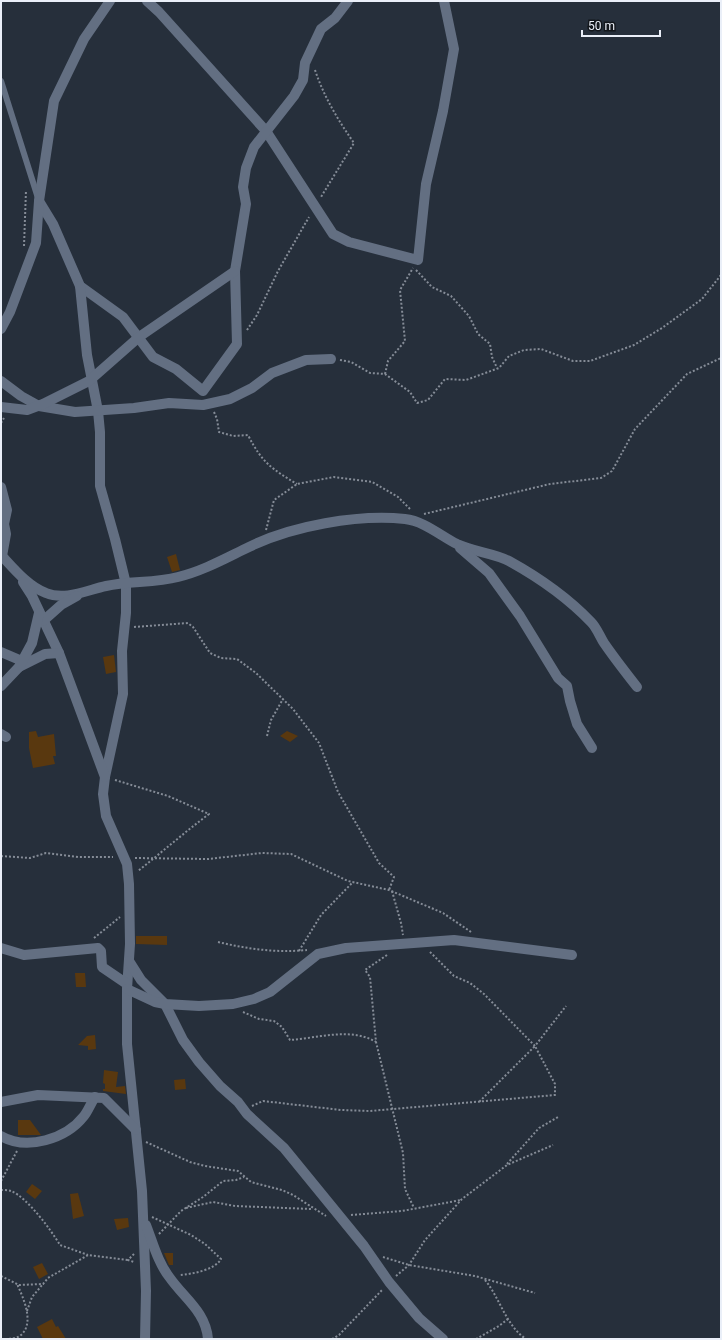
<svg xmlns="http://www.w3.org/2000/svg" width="722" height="1340" font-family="Roboto,sans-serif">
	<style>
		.building { fill: #59380f }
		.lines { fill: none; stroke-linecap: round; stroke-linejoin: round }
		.path { stroke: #858c97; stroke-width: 2; stroke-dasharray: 2 2; stroke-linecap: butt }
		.lane { stroke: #636f82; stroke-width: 6 }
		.street { stroke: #636f82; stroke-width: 10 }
	</style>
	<rect width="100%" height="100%" fill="#262f3b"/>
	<!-- building -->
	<g class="building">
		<path d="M176,554L180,570L172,572L167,557Z"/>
		<path d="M114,655L116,672L106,674L103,657Z"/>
		<path d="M36,731L38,737L54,734L56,756H53L55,764L33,768L29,748V732Z"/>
		<path d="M287,731L298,736L290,742L280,736Z"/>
		<path d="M136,936H167V945L136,944Z"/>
		<path d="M75,973H85L86,987H76Z"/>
		<path d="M95,1035L96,1049L88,1050V1046L78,1045L87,1036Z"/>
		<path d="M104,1070L118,1072L116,1087L125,1086L126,1094L103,1091V1089H105V1084L103,1083Z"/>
		<path d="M185,1079L186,1089L175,1090L174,1080Z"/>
		<path d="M18,1120H30L41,1135H18Z"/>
		<path d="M32,1184L42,1191L35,1199L26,1192Z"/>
		<path d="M78,1193L84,1216L73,1219L70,1194Z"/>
		<path d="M128,1218L129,1227L117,1230L114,1219Z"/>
		<path d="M164,1253H173V1265H169Z"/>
		<path d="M42,1263L48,1274L39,1279L33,1267Z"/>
		<path d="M52,1319L56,1327L58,1326L66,1339H43L37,1327Z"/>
	</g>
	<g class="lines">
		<!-- path -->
		<g class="path">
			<path d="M315,70C324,97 338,120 354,143L321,197"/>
			<path d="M24,246L26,190"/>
			<path d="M416,270L432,287L451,296L469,316L478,334L490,344L492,357L497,368"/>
			<path d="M247,330L257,315L278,271L309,217"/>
			<path d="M340,360L351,362L370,373L385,374L410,392L417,403L428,400L445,379L466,380L499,368L509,356L524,350L541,349L573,361H590L634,345L662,328L702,299L721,275"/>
			<path d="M385,374L388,361L405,341L400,290L413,268"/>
			<path d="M214,412L217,419L219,432L233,436L248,435C262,463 272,469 297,484"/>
			<path d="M1,423L4,418"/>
			<path d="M424,514L550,484L601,478L612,471L635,429L687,374L721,358"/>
			<path d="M266,530L274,500L297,484L334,477L372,482L398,497L410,509"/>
			<path d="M134,627L188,623L193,627L210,653L221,658L237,659L256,673L293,709L319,743L338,792L379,863L394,877L389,890"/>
			<path d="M267,736L271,720L283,699"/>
			<path d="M115,780L168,796L209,814C185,832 162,852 138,871"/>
			<path d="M1,856L30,858L46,853L78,857H113"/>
			<path d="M135,858L208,859L262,853L291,854L348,881L389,890L443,913L471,932"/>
			<path d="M392,891L401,923L403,935"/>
			<path d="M94,938L120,917"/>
			<path d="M218,942C248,949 276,953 307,950"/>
			<path d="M299,951L321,915L353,882"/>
			<path d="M430,952L454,976L470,983L484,994L535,1046L566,1006"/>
			<path d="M387,955L365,970L370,977L376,1042L403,1153L405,1189L414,1208"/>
			<path d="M243,1012L259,1019L274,1021L282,1027L290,1040C318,1038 351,1027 376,1042"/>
			<path d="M252,1106L263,1101L341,1110L370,1111L555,1095V1084L535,1046L479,1102"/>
			<path d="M146,1142L190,1162L205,1166L238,1171L251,1182L282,1190L293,1195L326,1216"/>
			<path d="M507,1164L539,1128L558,1117"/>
			<path d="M1,1181L17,1151"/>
			<path d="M1,1190C4,1190 8,1190 11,1191C27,1197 51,1230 60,1245L88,1255"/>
			<path d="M186,1208L213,1202L235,1206L311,1209"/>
			<path d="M351,1215L402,1211L461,1200"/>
			<path d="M152,1217L191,1235L205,1244L221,1259C215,1270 192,1274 180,1275"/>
			<path d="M159,1234L181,1211L203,1197L223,1181L236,1180L244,1177"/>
			<path d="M134,1254L128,1260L134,1262"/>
			<path d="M383,1257L409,1265L475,1276L535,1293"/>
			<path d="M1,1276L19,1285L43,1284L48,1278L88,1255L128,1260"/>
			<path d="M396,1276L409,1265L425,1240L462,1199L507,1165L553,1145"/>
			<path d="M485,1280C500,1298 506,1326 526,1339"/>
			<path d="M27,1311L32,1297L43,1284"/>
			<path d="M9,1339C13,1338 18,1338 21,1335C35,1323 23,1297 17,1284"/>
			<path d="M332,1339L339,1335L383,1289"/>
			<path d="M476,1339L499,1326L508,1319"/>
		</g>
		<!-- lane -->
		<path class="lane" d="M1,81L38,198"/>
		<!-- street -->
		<g class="street">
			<path d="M147,1L159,12L266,131L333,234L349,242L418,260L426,184L443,111L454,49L444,1"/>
			<path d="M39,201L53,224L80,286L123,317L153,357L176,369L203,391L237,344L235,271L246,204L243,187L246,168L254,147L294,96L303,80L305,63L321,29L335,18L348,1"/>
			<path d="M80,286L87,355L98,411L100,432V486L115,539L126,584V613L122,651L123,694L105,777L103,794L106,816L127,864L129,884L130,944L127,989V1044L142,1191L146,1291L145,1339"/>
			<path d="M1,329L10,312L36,243L39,201L54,101L84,39L110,1"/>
			<path d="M1,381L21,396L39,406L75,412L134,408L169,403L203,405L230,399L252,388L272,373L306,360L331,359"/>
			<path d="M1,407L27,410L43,404L89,381L139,337L235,271"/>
			<path d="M1,487L7,510L4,524L6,534L2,556C14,569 29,587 46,593C65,601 87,590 106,586C129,581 155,583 178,577C203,571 226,558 249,547C291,526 358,514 405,519C424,521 441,536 457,544C474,552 494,553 509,561C538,577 568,598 591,622C597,628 600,637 604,643C615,659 626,673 637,687"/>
			<path d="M460,548L489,573L520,616L558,678L567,686L570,701L577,724L592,748"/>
			<path d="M23,582L32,596L59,653L105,777"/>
			<path d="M43,621L61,605L77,596"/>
			<path d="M1,652L22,661"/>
			<path d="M19,667L45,654L59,653"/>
			<path d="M1,686L19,667L32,643L39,613"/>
			<path d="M1,734L6,737"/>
			<path d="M1,948L24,955L98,948L101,951L102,967L127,984"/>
			<path d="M129,961L141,980L165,1004L183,1040L199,1062L220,1086L238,1102L247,1114L284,1148L364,1246L389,1282L419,1318L443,1339"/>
			<path d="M127,989L155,1002L165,1004L199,1006L233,1004L254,999L270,992L318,954L346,948L454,940L572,955"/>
			<path d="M1,1102L38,1095L104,1098L136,1130"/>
			<path d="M1,1136C27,1151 66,1139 84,1116C88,1111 91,1103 95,1097"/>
			<path d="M146,1225C153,1243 158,1263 170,1278C184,1298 206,1312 208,1339"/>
		</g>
	</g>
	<!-- border -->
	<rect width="722" height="1340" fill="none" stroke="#eaeff8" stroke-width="4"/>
	<!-- scale -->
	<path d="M582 30v6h78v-6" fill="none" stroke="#eaeff8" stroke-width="2"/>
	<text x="588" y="30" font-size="12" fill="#eaeff8" stroke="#13171c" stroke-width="3" paint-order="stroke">50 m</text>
</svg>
